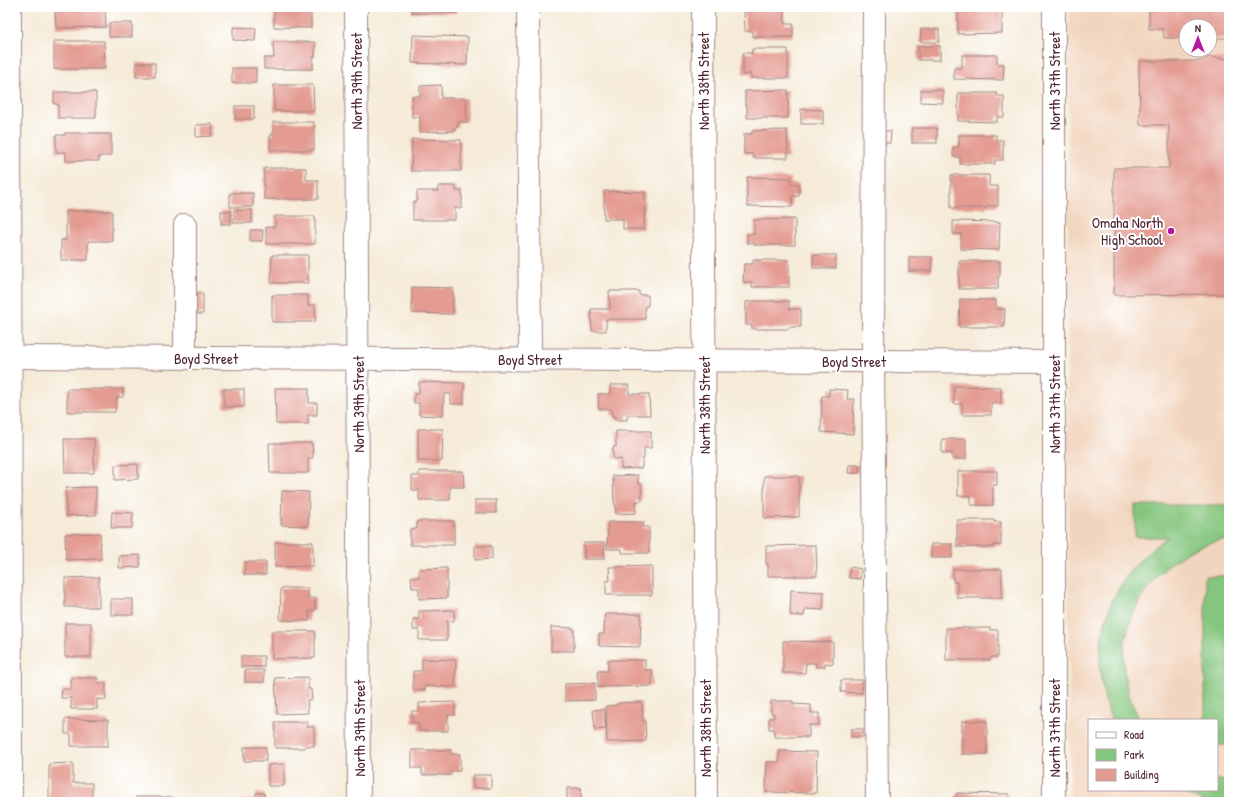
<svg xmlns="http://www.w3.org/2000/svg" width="1236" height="809" font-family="'Patrick Hand',sans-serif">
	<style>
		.built { fill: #f2d5be; fill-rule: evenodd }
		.green { fill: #85c67e; stroke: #687254 }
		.building { fill: #e49b92 }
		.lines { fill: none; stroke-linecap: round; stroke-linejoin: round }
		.minor-casing { stroke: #a08582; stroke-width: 24 }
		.minor { stroke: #fff; stroke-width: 22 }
		.poi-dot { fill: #b5179e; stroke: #fff; stroke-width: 1.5 }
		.labels { text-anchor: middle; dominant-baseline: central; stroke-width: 4; stroke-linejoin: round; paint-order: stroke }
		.street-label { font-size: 15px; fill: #4a1f2b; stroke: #fff }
		.poi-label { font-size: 15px; fill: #4a1f2b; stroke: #fff; text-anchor: end }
	</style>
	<rect width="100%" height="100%" fill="#fff"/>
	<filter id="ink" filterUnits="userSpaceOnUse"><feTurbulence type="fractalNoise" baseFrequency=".025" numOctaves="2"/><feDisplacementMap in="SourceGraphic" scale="8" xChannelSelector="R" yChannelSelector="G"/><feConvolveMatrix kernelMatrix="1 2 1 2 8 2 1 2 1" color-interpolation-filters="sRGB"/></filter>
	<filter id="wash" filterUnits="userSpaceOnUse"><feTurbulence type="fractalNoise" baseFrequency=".012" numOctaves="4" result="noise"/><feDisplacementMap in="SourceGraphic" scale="16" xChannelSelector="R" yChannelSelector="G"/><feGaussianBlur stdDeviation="0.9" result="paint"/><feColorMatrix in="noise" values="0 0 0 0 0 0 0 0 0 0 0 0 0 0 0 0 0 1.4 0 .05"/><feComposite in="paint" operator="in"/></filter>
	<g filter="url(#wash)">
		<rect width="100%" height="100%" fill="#f5ebd8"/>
		<!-- built -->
		<path class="built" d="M1069,7H1229V802H1070L1067,388ZM1186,26H1210V50H1186ZM1089,720H1217V790H1089Z"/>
		<!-- green -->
		<g class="green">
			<path d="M1135,505H1229V539C1173,545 1130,595 1124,650C1122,674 1128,699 1140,720H1112C1084,652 1106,577 1168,537H1135Z"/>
			<path d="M1205,576H1229V745H1217V720H1205Z"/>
			<path d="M1217,779L1229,782V802H1204L1177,790H1217Z"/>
		</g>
		<g id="blocks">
			<!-- building -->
			<g class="building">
				<path d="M55,7H105L106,27L56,28Z"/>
				<path d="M274,7H317V12H311V28L274,27Z"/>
				<rect x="412" y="7" width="45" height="6"/>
				<path d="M752,7H784L785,24H793V37H753V31H745L744,8H752Z"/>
				<path d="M958,7H1002V33L958,34Z"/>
				<path d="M1149,7H1229V38H1210V26H1186V38H1164L1163,29H1149Z"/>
				<rect x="109" y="23" width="23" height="14"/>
				<path d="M233,27L256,28L255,41L233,40Z"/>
				<path d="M921,29H939V42H920Z"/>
				<path d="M413,35L468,37L467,65L412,63Z"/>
				<path d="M54,41H104L105,69H54Z"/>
				<path d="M273,42H315V57H313V69H264V58H274Z"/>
				<rect x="918" y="46" width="22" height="14"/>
				<path d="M752,49H788V78H751V74L743,75V53H752Z"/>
				<path d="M962,55H997V64H1004L1003,80L954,79V68H962Z"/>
				<path d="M1210,57L1229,59V294L1114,295V168H1169V125H1140L1139,61H1201Z"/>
				<rect x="136" y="63" width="19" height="14"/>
				<rect x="232" y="68" width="24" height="15"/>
				<path d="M274,85H313L314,111H274Z"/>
				<path d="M441,85V98H466L467,122H458V127L454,128V131L420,132V117H412V96H420V86Z"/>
				<path d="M788,90V118H747V105H745V91Z"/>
				<path d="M921,90H943V103L921,102Z"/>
				<path d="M54,92H96V118H58V104H54Z"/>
				<path d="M958,93H997V96H1004V117H997V122L958,121Z"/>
				<rect x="235" y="106" width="19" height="13"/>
				<path d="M801,109L823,110V124H801Z"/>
				<path d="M273,122H314V150H270V135H273Z"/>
				<path d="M212,124V136L196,137V125Z"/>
				<rect x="912" y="128" width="25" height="15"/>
				<path d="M787,130L788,158H753V154H744V134H752V131Z"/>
				<path d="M882,131H891L890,143H882Z"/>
				<path d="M65,133H99V134H111V156H99V161H66V152H56V135H65Z"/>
				<path d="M959,135H996V140H1003V160H995V164H960V157H953V147H959Z"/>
				<path d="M412,139L461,140V171H411Z"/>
				<path d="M264,168H306V180H318V199H264Z"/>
				<path d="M951,175H989V186H998V206H987V208H951Z"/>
				<path d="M747,177L791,178V184H799V196H792V207L747,206Z"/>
				<path d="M438,186H456V191H462V208H455V220H413V202H417V191H438Z"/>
				<path d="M604,191L645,192L644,229H623V219H604Z"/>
				<rect x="230" y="193" width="23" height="14"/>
				<rect x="234" y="210" width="18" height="13"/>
				<path d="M66,211H112V241H88V260H61V240H66Z"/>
				<rect x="221" y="211" width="10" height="13"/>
				<path d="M275,216H315V244H266V227H275Z"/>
				<path d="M795,219V245H754V243H747V234H754V220Z"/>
				<path d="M953,221L1000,222L999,250L961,249V234H953Z"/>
				<path d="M250,230H263L262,241H250Z"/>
				<path d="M272,255H308V283H271Z"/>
				<rect x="813" y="255" width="23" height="13"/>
				<rect x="909" y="257" width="23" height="14"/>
				<path d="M753,260H789V287H752V282H743L744,264H753Z"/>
				<path d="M959,261H1000V276H998V289H959Z"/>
				<path d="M412,287L453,288V314L412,313Z"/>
				<path d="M609,291H639V295H648V306H645V319H606V331H592L591,309H610Z"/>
				<path d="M189,293H203V314H188Z"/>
				<path d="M272,295H308V306L315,305V322H272Z"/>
				<path d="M960,299L996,300V309H1005L1004,327H959Z"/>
				<path d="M752,301H789V309H801V327H789V329H752V325H746V302Z"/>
				<path d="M419,382L464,383V404H451V394H444L443,416L419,415V403H414V394H419Z"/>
				<path d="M610,385H629V394H649L650,415H627V420H615V416H612L611,409H599L598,394H610Z"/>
				<path d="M954,386L1001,387V403H991V415H962V404H954Z"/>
				<path d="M275,388H309V403H317V415H308V424H276Z"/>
				<path d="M67,389H123V397H117L115,412H67Z"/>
				<rect x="224" y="389" width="20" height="18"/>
				<path d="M829,389L848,390L847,399H854L853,434L821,432L822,396H829Z"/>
				<path d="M418,429H443L442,461H418Z"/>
				<path d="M616,431H651V448H644V459H642V468L621,469V459H613V447H616Z"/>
				<path d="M64,439H94V473H65Z"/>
				<path d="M942,439H966V459H952V453H942Z"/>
				<path d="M269,443H312L313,458H308V473H270Z"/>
				<path d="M138,464V479L115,480V465Z"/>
				<path d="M849,465H859V473H848Z"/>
				<path d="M419,471H463L464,487H450V500H419V490H412V476H419Z"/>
				<path d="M958,471H997V485H993V505H971V496H958Z"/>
				<path d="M638,475V484L641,483L642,501H636V513L616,514L615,503H614L613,476Z"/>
				<path d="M764,476H799V517L764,518Z"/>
				<path d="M96,487V515L66,516V488Z"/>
				<path d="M282,491L309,492L308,526L281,525Z"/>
				<rect x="475" y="500" width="21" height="13"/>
				<path d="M112,512L133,513L132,528H111Z"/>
				<path d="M957,520H994V522H1001V545H994V547H957Z"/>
				<path d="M417,521H454V545H410V529H417Z"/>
				<path d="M608,522H644L643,527H649V553H622V549H607Z"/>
				<path d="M100,533L101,559L66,560L65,534Z"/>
				<path d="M275,542H313V566L275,567Z"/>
				<path d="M584,543H605L604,559H584Z"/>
				<rect x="931" y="544" width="21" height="14"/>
				<path d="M816,545L817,576H768V564H766V546Z"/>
				<path d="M475,546H492V559L475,560Z"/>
				<path d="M140,555V567L119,568V556Z"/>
				<path d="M245,562H266V575H244Z"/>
				<path d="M652,566V595H606V581H610L609,567Z"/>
				<path d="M850,567L861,569L860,579L849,578Z"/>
				<path d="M447,568V598L419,599V588H412L411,577H419V569Z"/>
				<path d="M953,569H1002V598H957V582H953Z"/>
				<path d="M99,577V607H65V578Z"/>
				<path d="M281,588H308V598H315V611H309V621L280,620Z"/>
				<path d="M791,590L824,592L823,610L805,609L804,616L790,615Z"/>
				<rect x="111" y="599" width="22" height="16"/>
				<path d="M454,610V621H447V640H419V630H413V619H419V611Z"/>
				<path d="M605,614H641L640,647L599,646V634H604Z"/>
				<rect x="65" y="623" width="26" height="34"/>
				<path d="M551,627L574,628V651H551Z"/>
				<path d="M946,628H990V630H998V657H991V660H946Z"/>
				<path d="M272,631H315V658L272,659Z"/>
				<path d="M783,641L833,642V664L825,663V667H816V663H806L805,673H783Z"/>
				<rect x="241" y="656" width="23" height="11"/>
				<path d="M422,659L456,660L455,687L425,686V690H413V671H422Z"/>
				<path d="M608,660H645V670H652V686L598,687V671H608Z"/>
				<rect x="245" y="670" width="19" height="12"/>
				<path d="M308,677V689H311L312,700H307L308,713L277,714L275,678Z"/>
				<path d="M71,678H98L97,683H106V700L97,699V709H71V698H61L62,689H71Z"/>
				<path d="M841,680H863L862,693L841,692Z"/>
				<path d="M595,683V700L565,701V684Z"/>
				<path d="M771,701H793V704L811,705V713H819V725H809V737H774V729H769V718H774V713H771Z"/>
				<path d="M455,702V715H448V731H419V723H412V711H419V703Z"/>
				<path d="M642,702L643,721H645L646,741L607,742L606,706L618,705V703Z"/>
				<path d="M604,709L606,729L595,730L593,710Z"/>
				<path d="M65,719L108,720V746H71V734H65Z"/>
				<rect x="962" y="721" width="25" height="33"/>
				<path d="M275,722H307V727H314V746H305V748H275Z"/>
				<rect x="851" y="729" width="12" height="8"/>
				<rect x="244" y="747" width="22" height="14"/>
				<path d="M412,750H451V754H460V771H451V775H422V768H412Z"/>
				<path d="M779,751L817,752L816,793L766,792L767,762H779Z"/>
				<path d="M73,763V783H92V802H49V764Z"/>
				<path d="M284,764V786H268V765Z"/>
				<rect x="473" y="775" width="18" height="13"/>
				<rect x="567" y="788" width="14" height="14"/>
				<path d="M256,793H264L265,802H239V800H256Z"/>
				<path d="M957,793L1009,794V802H955V796H957Z"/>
				<rect x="136" y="797" width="37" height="5"/>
			</g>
		</g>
	</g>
	<g filter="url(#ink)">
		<use href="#blocks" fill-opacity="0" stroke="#a08582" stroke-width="1"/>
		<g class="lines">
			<!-- minor casing -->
			<g class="minor-casing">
				<g id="minor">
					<path d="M10,7L11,802"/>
					<path d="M356,7L359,802"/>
					<path d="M528,7L530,359"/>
					<path d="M703,7L706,802"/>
					<path d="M874,7L873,361L877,802"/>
					<path d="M185,225V358"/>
					<path d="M7,357L1054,362"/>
					<path d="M1054,802V7"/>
				</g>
			</g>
			<!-- minor -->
			<use href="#minor" class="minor"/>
		</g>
	</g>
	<!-- markers -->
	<circle class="poi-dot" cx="1171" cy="231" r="4"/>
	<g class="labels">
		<!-- street labels -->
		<g class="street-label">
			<text transform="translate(356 81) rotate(-90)">North 39th Street</text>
			<text transform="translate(703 81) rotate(-90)">North 38th Street</text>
			<text transform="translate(1054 81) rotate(-90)">North 37th Street</text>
			<text x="206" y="358">Boyd Street</text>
			<text x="530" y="359">Boyd Street</text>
			<text x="854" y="361">Boyd Street</text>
			<text transform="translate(358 404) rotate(-90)">North 39th Street</text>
			<text transform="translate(1054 404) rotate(-90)">North 37th Street</text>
			<text transform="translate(704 405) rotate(-90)">North 38th Street</text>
			<text transform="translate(359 728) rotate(-90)">North 39th Street</text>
			<text transform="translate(705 728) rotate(-90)">North 38th Street</text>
			<text transform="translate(1054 728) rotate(-90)">North 37th Street</text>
		</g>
		<!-- poi labels -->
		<g class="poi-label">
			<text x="1163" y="222">Omaha North<tspan x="1163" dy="17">High School</tspan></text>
		</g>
	</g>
	<!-- margin -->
	<rect width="1236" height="809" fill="none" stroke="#fff" stroke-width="24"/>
	<!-- legend -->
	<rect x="1088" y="719" width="130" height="72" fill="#ffffff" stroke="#b7a5aa"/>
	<rect x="1096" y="732" width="20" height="6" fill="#ffffff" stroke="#b7a5aa"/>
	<text x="1124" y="739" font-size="12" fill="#4a1f2b">Road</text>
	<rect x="1096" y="749" width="20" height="12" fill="#85c67e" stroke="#b7a5aa"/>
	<text x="1124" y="759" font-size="12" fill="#4a1f2b">Park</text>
	<rect x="1096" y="769" width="20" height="12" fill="#e49b92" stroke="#b7a5aa"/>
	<text x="1124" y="779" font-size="12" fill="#4a1f2b">Building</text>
	<!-- north arrow -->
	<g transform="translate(1198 38)"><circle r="19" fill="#ffffff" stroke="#b7a5aa"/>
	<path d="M0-3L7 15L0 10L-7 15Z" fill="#b5179e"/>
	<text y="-6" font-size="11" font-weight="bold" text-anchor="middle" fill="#4a1f2b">N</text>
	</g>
</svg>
